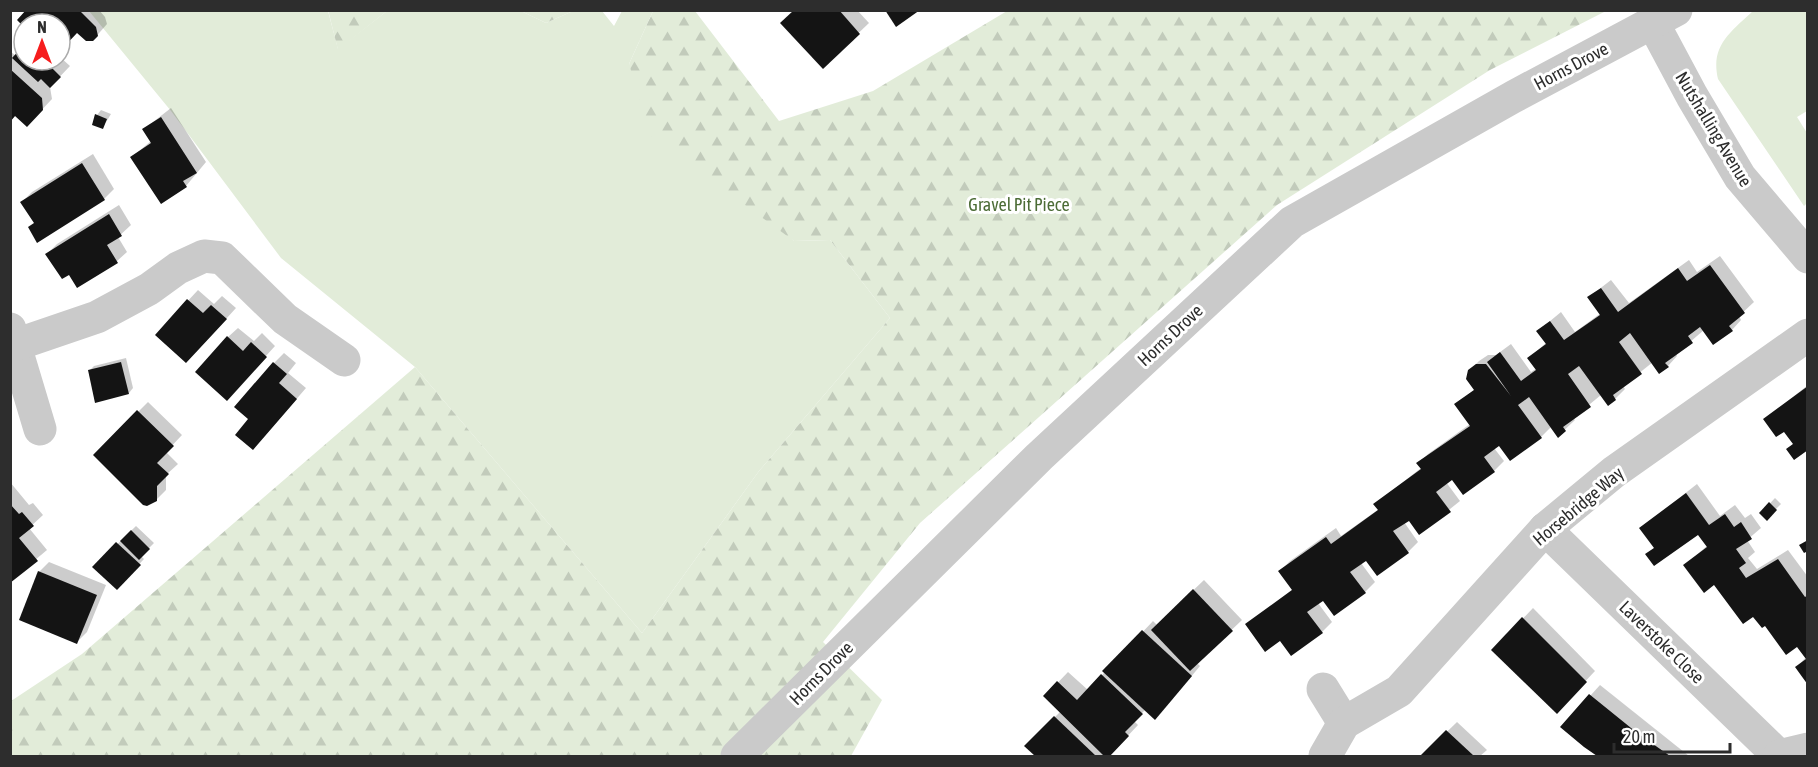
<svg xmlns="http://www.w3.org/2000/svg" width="1818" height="767" font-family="'Asap Condensed',sans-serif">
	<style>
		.grass { fill: #e2ecd9 }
		.forest { fill: url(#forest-firs) }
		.shadow { fill: #0003 }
		.building { fill: #141414 }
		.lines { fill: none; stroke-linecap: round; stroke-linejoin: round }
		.minor { stroke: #cacaca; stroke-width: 33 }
		.labels { text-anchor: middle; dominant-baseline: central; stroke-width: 6; stroke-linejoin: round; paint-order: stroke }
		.street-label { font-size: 18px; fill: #2d2d2d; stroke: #fff }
		.park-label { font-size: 18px; fill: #4c6c36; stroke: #fff }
	</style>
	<defs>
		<pattern id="forest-firs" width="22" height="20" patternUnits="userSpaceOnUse" patternTransform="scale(1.5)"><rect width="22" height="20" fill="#e2ecd9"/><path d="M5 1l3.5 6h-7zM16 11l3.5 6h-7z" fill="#c2cbbb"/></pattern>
	</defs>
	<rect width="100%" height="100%" fill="#fff"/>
	<!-- grass -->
	<g class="grass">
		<path d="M1754,10L1807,11V111L1797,117L1807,133V203L1804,206L1718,79C1710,45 1731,32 1754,10Z"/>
		<path d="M89,11H328L338,49L387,11H521L546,23L573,11H602L614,26L622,11H653L629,64L794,241L830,240L890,318L759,471L642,633L415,367L281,258L171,111Z"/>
	</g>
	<!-- forest -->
	<g class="forest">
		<path d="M328,10H387V11L338,50Z"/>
		<path d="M521,11H573L546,23Z"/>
		<path d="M653,11H695L779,121L873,91L1007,11H1606L1490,70L1277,205L920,523L823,642L882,700L851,756H11V701L82,654L415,367L642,633L759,471L890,318L830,240L794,241L651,136L629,64Z"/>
	</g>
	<!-- shadow -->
	<g class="shadow">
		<path d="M28,10H99L105,17L107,24L93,40L77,31L63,45L68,49L60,57L70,66L50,87L52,99L37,115H16L10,121V51L16,56L24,48V60H60V24L24,25L19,20Z"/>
		<path d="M795,10H857L869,23L823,67Z"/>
		<path d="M171,108L206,162L186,186L132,157L151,141L144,129Z"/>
		<path d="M101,110L111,114L103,127L97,115Z"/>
		<path d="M93,154L114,189L104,199L35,222L22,202L32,192Z"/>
		<path d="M119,205L131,225L118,237L127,252L117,261L69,274L47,254L57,244Z"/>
		<path d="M1720,256L1754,302L1739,316L1741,320L1732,330H1704L1676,354L1677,356L1668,366L1653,362L1623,386L1625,389L1615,399L1601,395L1573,418L1575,420L1558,436L1551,427L1541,437L1499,444L1494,448L1504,461L1494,471L1452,478L1446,482L1460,501L1420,533L1409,518L1404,522L1418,542L1408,552L1367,559L1361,563L1375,582L1365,592L1324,599L1318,603L1332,622L1322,632L1281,639L1247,625L1293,589L1280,571L1290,561L1336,528L1341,536L1379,509L1375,504L1421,468L1418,464L1428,454L1470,424L1456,405L1475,389L1469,371L1479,361L1488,355H1496L1511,344L1531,372L1537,368L1529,358L1547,342L1538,331L1561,312L1575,332L1601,313L1589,297L1611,280L1629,303L1689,260L1697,272Z"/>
		<path d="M198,290L214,304L222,296L236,308L196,352L157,334Z"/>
		<path d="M238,328L254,341L262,333L275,346L236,389L228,337Z"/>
		<path d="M284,353L296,363L288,373L306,388L263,438L251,419L274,363Z"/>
		<path d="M126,358L133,388L129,393L89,371L94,366Z"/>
		<path d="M1808,385V448L1788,449L1794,443L1784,430L1765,419Z"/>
		<path d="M148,402L182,435L166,452L178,464L166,475V490L156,500L95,455Z"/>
		<path d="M10,482L29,505L33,503L43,515L29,528L47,550L10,581Z"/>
		<path d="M1697,484L1720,516L1735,505L1745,518L1751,514L1761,528L1747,540L1755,552L1748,558L1757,569L1788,550L1808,577V682L1797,667L1806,657L1797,645L1714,583L1685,565L1708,545L1698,533L1647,554L1655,547L1641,528Z"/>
		<path d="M1775,498L1781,504L1767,518L1761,513Z"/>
		<path d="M136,526L154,543L141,556L144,559L117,588L94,567Z"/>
		<path d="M49,562L106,585L87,632L77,642L39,572Z"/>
		<path d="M1204,580L1242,620L1197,663L1200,666L1165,708L1146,709L1134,721L1138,725L1109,756H1038L1026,746L1061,711L1045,696L1068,672L1088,690L1153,621L1157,625Z"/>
		<path d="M1533,608L1595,671L1566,702L1494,649Z"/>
		<path d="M1600,685L1689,756H1599L1562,727Z"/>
		<path d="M1457,722L1487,750L1480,756H1422Z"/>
	</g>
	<!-- building -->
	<g class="building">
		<path d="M26,10H79L96,27L98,36L93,41H86L77,33L60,51V24H24V27L17,20Z"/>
		<path d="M794,10H839L860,34L823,69L780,23Z"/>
		<path d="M885,10H920L896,27Z"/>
		<path d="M24,45V60H59L52,68L61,77L50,88L41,79L38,82L12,58Z"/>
		<path d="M10,69L42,98L43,110L27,127L15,116L10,122Z"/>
		<path d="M95,114L107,119L103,129L92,125Z"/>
		<path d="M161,117L197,173L183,181L187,187L161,204L130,157L151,143L142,129Z"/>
		<path d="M82,163L105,200L37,243L28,227L34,223L20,202Z"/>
		<path d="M109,214L122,236L107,245L118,263L77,288L69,275L62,279L45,254Z"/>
		<path d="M1710,265L1745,313L1729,326L1733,331L1713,345L1700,327L1688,336L1693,343L1665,363L1669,367L1659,374L1630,333L1619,342L1642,374L1613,395L1616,400L1608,406L1579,366L1568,374L1591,407L1563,427L1566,431L1558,438L1529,397L1518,405L1542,438L1510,461L1499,446L1484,457L1495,472L1463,495L1452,480L1436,492L1451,512L1419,535L1409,521L1393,531L1409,553L1377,576L1366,561L1350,572L1366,593L1334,616L1323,601L1307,612L1323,633L1291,656L1280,641L1265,652L1245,624L1292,590L1278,571L1326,537L1331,544L1378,510L1373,504L1421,469L1416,463L1470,426L1454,404L1474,390L1466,379L1468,370L1476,364H1486L1511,396L1487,362L1500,352L1521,381L1536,370L1527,358L1546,344L1536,331L1550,321L1564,340L1600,315L1587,297L1601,288L1618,312L1678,268L1687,281Z"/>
		<path d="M187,299L203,313L211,305L227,319L186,363L155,335Z"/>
		<path d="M227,336L243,351L251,342L267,357L227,401L195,372Z"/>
		<path d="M121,362L129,394L95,403L88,370Z"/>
		<path d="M273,362L287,374L279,383L297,399L253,450L235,435L248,419L234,407Z"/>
		<path d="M1808,386V450L1794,460L1786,449L1793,444L1784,432L1776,437L1763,419Z"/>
		<path d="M137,410L174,446L157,463L169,474L157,486V501L147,506L143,505L93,455Z"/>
		<path d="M1686,493L1709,525L1725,514L1734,527L1741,522L1752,539L1736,549L1746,563L1739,568L1746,578L1778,559L1805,597L1808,595V685L1795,667L1806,659L1797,647L1786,655L1765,626L1762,628L1753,617L1743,624L1714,585L1704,593L1683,565L1707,547L1698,535L1654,566L1645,554L1654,548L1639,528Z"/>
		<path d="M1769,502L1777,510L1767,521L1759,513Z"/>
		<path d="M10,504L19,514L22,512L34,526L19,538L38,561L10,583Z"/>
		<path d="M131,530L150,549L139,560L120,541Z"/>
		<path d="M1808,540V551L1804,553L1799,545Z"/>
		<path d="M116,542L141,565L117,590L92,567Z"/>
		<path d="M38,571L97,595L77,644L19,620Z"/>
		<path d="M1193,589L1233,631L1190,671L1151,630Z"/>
		<path d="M1522,617L1587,682L1557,714L1491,650Z"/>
		<path d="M1142,630L1192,676L1155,720L1102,671Z"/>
		<path d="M1101,674L1143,714L1125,732L1129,736L1110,756H1104L1043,696L1057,681L1077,700Z"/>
		<path d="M1589,694L1636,732L1670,756H1597L1584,747L1560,727Z"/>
		<path d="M1054,716L1096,756H1035L1024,746Z"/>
		<path d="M1446,730L1474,756H1420Z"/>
	</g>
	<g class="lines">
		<!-- minor -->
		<g class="minor">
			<path d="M1653,23L1692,96L1740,177L1808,257"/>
			<path d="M10,329L40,429"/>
			<path d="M15,345L97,317L149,289L178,268L204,256L222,258L285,319L344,360"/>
			<path d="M1545,529L1779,756"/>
			<path d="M1323,689L1344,723"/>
			<path d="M737,756L1039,457L1292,222L1513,97L1676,10"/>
			<path d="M1325,756L1344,723L1399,691L1545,529L1614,472L1808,335"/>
			<path d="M1779,756L1808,749"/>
		</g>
	</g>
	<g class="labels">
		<!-- street labels -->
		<g class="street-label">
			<text transform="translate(1571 66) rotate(-28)">Horns Drove</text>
			<text transform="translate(1714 129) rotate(59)">Nutshalling Avenue</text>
			<text transform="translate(1170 335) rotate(-43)">Horns Drove</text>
			<text transform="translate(1578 506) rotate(-40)">Horsebridge Way</text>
			<text transform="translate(1662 642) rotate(44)">Laverstoke Close</text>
			<text transform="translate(821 673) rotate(-45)">Horns Drove</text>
		</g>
		<!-- park labels -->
		<g class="park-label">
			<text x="1019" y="204">Gravel Pit Piece</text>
		</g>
	</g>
	<!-- border -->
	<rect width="1818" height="767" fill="none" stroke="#2d2d2d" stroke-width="24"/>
	<!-- north arrow -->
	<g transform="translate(42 42)"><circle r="28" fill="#ffffff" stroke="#ababab" stroke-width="1.5"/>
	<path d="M0-4.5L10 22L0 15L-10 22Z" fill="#f61d1d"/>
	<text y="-9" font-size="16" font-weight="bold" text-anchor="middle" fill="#2d2d2d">N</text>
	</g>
	<!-- scale -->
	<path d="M1614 743v9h116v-9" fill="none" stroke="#2d2d2d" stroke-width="3"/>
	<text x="1623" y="743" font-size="18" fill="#2d2d2d" stroke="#ffffff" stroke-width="4.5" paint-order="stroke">20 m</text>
</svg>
